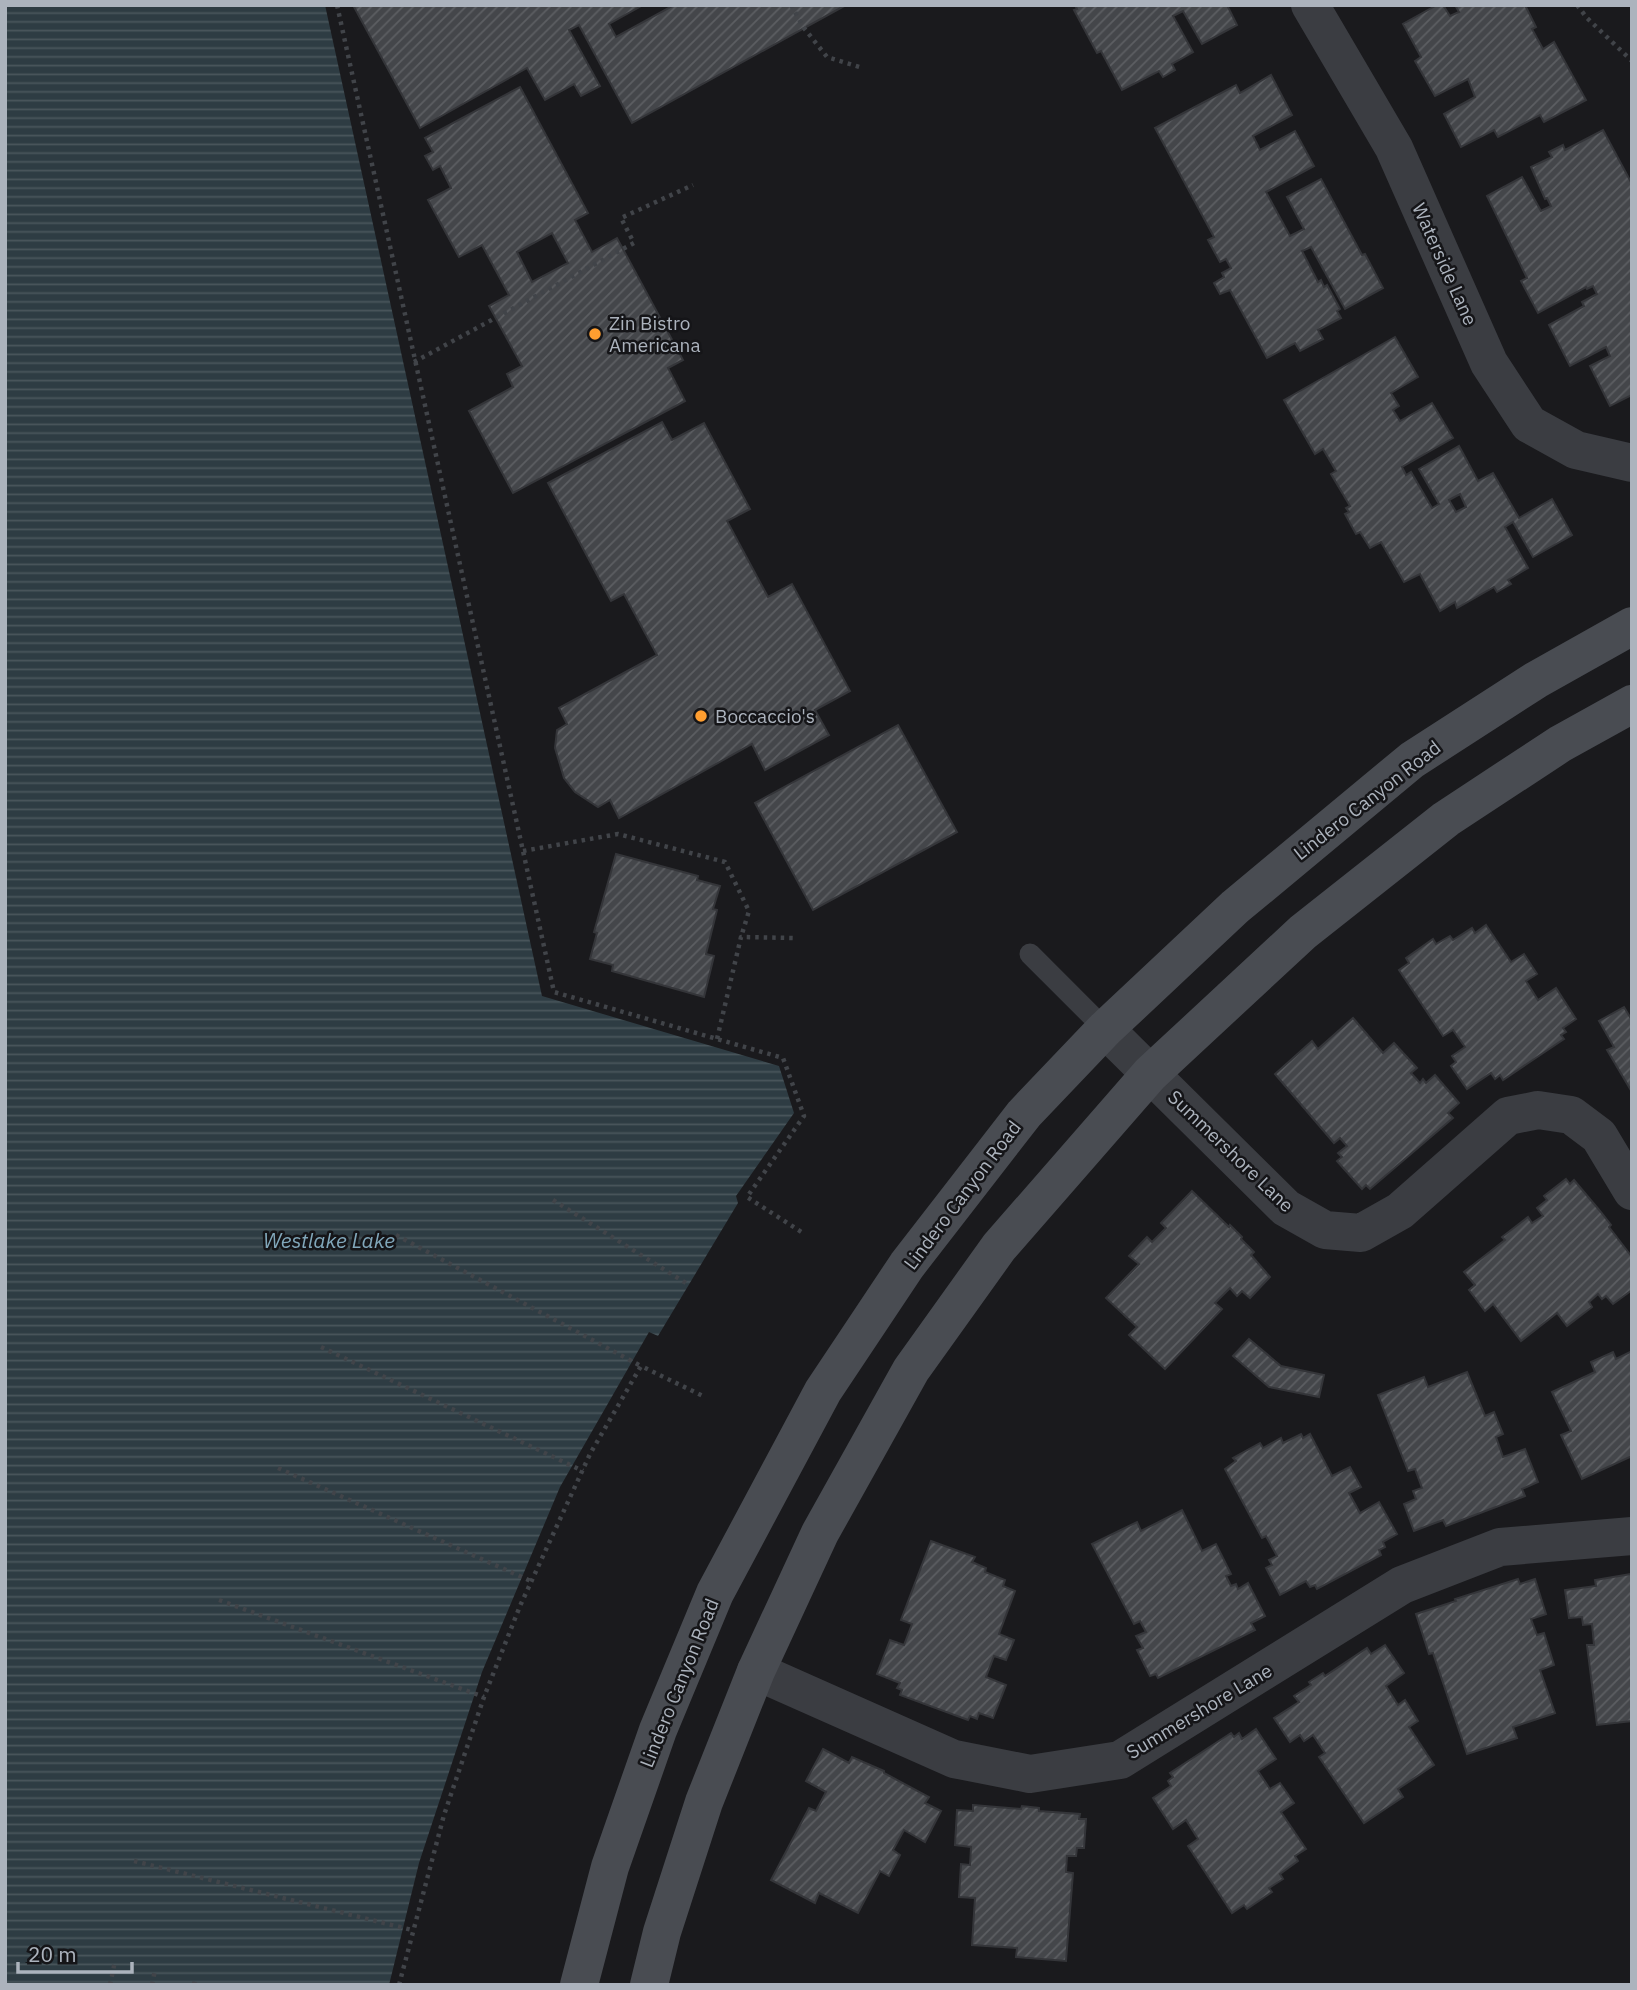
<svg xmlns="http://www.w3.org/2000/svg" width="1637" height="1990" font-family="'IBM Plex Sans',sans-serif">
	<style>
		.water { fill: url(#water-rules) }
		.building { fill: url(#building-hatch); stroke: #343539; stroke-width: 2; fill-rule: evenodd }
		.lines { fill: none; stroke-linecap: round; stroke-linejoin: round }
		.path { stroke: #414449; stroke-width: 4.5; stroke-dasharray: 3.5 5; stroke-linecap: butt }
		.lane { stroke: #3b3d42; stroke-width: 21 }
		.street { stroke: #3b3d42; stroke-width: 38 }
		.secondary { stroke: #494c52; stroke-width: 38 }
		.poi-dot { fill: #ff9e30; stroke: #151518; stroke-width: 2.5 }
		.labels { text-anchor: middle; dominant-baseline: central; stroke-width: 5; stroke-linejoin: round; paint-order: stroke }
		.street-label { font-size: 19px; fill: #acb3bd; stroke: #151518 }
		.poi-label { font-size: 19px; fill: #acb3bd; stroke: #151518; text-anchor: start }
		.water-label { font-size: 21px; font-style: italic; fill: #81a7ba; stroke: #151518 }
	</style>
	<defs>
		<pattern id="water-rules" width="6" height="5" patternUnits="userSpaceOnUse" patternTransform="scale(1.75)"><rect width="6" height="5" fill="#2e3c43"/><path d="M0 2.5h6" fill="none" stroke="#4a565c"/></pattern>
		<pattern id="building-hatch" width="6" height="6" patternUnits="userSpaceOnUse" patternTransform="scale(1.75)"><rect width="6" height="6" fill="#44464a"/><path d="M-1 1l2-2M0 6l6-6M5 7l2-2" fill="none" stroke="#5c5e62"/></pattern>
	</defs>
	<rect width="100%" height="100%" fill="#1a1a1d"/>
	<!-- water -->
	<path class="water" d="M5,5H325L542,996L779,1066L794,1113L736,1196L738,1203L658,1336L649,1332L560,1487L482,1672L419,1863L389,1985H5Z"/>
	<!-- building -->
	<g class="building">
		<path d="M353,5H643L609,24L616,37L674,5H846L632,123L579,25L569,30L600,86L581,96L574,84L545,100L527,68L420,128Z"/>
		<path d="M1075,5H1227L1237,25L1202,44L1183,11L1173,16L1193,52L1172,64L1175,70L1163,77L1159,71L1122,90L1101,51L1097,53L1074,10L1077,9Z"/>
		<path d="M1437,5H1443L1450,16L1459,12L1455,5H1525L1536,27L1532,29L1543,49L1554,42L1586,100L1544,122L1540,115L1498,137L1494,130L1461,147L1444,114L1475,97L1468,79L1435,96L1415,61L1421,57L1403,24Z"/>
		<path d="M1271,75L1292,115L1253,136L1260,150L1295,131L1314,166L1266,192L1290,236L1304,229L1287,197L1321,179L1362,255L1365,254L1383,288L1345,309L1311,247L1302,251L1318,282L1321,280L1324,287L1327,285L1340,309L1337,311L1341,318L1318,330L1323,339L1300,351L1295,343L1267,358L1230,290L1220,294L1214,283L1224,277L1222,273L1231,268L1226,259L1220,262L1208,240L1214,237L1155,128L1236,85L1240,93Z"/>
		<path d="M520,87L588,213L575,220L592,252L617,238L683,360L668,368L685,401L513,493L469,411L513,387L507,374L522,366L489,306L509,295L482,245L459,257L428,200L451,188L440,166L433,170L425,156L433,152L425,138ZM552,233L568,263L532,282L517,252Z"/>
		<path d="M1603,130L1632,184V395L1610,406L1590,366L1610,356L1606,347L1570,366L1549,325L1584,306L1582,302L1597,294L1593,286L1587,289L1586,287L1538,313L1521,281L1527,278L1487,196L1522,177L1541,211L1551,206L1547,198L1545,199L1531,167L1552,157L1549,152L1563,145L1565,150Z"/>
		<path d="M1395,337L1418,377L1391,393L1399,406L1393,410L1400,421L1432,403L1453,438L1402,467L1406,475L1411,472L1432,508L1439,504L1419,469L1459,446L1478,481L1493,473L1519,518L1552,499L1572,535L1533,557L1513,522L1505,527L1528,568L1508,580L1511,584L1497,592L1494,587L1457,608L1455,602L1440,611L1420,574L1404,582L1381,542L1370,548L1360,532L1356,534L1345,514L1349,512L1346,508L1350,506L1331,474L1336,471L1323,449L1315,454L1284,400ZM1460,494L1466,507L1456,512L1449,500Z"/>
		<path d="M662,422L672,440L704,423L750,509L727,521L768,597L792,584L850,691L815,710L829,735L765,770L752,744L619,818L610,800L598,807L575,792L564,778L555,748L557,730L567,724L559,708L657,655L624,594L611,601L548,483Z"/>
		<path d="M898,725L957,832L813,910L755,803Z"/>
		<path d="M616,854L698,876L697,880L720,886L713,909L717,910L706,954L714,956L704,997L612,971L613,965L590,959L597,933L594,932Z"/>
		<path d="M1486,925L1511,962L1524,954L1537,974L1526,981L1538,1000L1556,988L1576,1019L1563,1028L1566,1032L1561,1035L1564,1039L1503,1080L1500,1075L1495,1079L1491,1073L1467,1089L1451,1066L1456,1062L1452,1056L1465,1047L1453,1030L1443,1036L1399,970L1409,963L1406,958L1433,939L1436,944L1450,936L1453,940L1472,928L1475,933Z"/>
		<path d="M1624,1007L1630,1017L1632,1015V1092L1607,1050L1614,1047L1599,1021Z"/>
		<path d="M1353,1018L1383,1053L1394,1043L1417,1068L1411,1073L1420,1083L1423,1079L1426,1083L1435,1075L1459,1103L1448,1113L1453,1118L1370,1189L1366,1185L1362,1189L1337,1161L1342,1157L1338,1153L1347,1146L1340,1138L1334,1143L1275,1074L1312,1041L1318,1049Z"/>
		<path d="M1566,1179L1570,1184L1574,1180L1600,1211L1611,1225L1609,1227L1632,1257V1290L1613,1304L1606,1296L1602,1299L1598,1294L1589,1302L1592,1307L1567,1326L1557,1313L1521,1341L1493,1304L1485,1311L1469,1290L1475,1285L1464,1272L1505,1240L1502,1237L1528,1217L1532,1223L1543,1216L1537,1208L1547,1200L1544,1196Z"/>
		<path d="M1192,1191L1229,1227L1230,1225L1242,1237L1241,1239L1254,1252L1251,1255L1270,1277L1250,1298L1242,1291L1237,1296L1230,1288L1215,1303L1222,1309L1165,1369L1129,1335L1137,1327L1106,1298L1139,1264L1129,1256L1147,1237L1152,1242L1166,1228L1161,1223Z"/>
		<path d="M1249,1339L1281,1366L1324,1375L1319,1397L1269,1387L1233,1356Z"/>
		<path d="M1632,1351V1456L1582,1479L1561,1435L1571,1431L1552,1392L1595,1372L1591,1362L1613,1352L1616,1359Z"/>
		<path d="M1467,1372L1485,1416L1494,1412L1503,1434L1496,1437L1503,1457L1525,1449L1538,1482L1522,1489L1525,1496L1446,1526L1443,1520L1414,1531L1404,1504L1416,1499L1413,1491L1422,1488L1415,1469L1408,1471L1378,1395L1424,1377L1428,1387Z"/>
		<path d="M1301,1434L1303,1438L1310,1434L1332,1476L1350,1467L1361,1487L1349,1493L1360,1513L1379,1502L1397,1534L1383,1542L1385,1547L1379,1550L1381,1555L1317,1589L1315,1585L1310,1587L1306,1581L1280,1595L1266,1568L1272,1565L1269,1560L1277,1556L1266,1536L1262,1538L1225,1469L1236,1461L1233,1458L1260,1443L1263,1448L1281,1438L1283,1443Z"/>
		<path d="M1182,1510L1202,1551L1216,1544L1231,1574L1226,1576L1231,1586L1236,1584L1238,1589L1248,1583L1265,1616L1251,1623L1255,1630L1158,1678L1156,1674L1150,1676L1137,1650L1143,1648L1136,1636L1146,1632L1140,1621L1134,1624L1092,1544L1137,1522L1141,1531Z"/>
		<path d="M931,1541L975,1557L972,1562L986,1568L985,1572L1005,1580L1003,1586L1015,1591L999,1634L1014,1640L1006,1660L994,1656L986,1677L1006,1685L993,1718L979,1713L977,1719L970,1716L968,1720L900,1695L902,1690L897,1688L900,1683L877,1674L890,1640L904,1645L912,1624L901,1620Z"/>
		<path d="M1631,1574L1632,1721L1597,1725L1587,1645H1594L1592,1624L1583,1625L1582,1617L1569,1618L1565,1590L1596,1586L1595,1580Z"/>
		<path d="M1518,1579L1520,1584L1535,1579L1546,1614L1531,1619L1537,1635L1544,1633L1554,1665L1540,1670L1555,1713L1513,1727L1517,1738L1467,1754L1433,1653L1429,1654L1416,1614L1456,1601L1455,1599Z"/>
		<path d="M1385,1645L1404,1673L1386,1686L1398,1705L1405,1700L1418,1721L1409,1727L1434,1765L1398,1789L1403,1797L1364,1823L1319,1757L1325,1753L1313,1735L1304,1741L1300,1735L1290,1742L1274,1718L1299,1702L1294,1696L1311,1685L1309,1682L1323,1673L1325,1676L1367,1648L1371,1654Z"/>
		<path d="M1256,1729L1276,1759L1258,1771L1270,1789L1280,1783L1294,1803L1281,1812L1306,1849L1295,1856L1298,1861L1280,1874L1283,1879L1269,1888L1272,1892L1247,1909L1244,1905L1232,1913L1188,1846L1198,1839L1186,1820L1173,1829L1153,1798L1171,1786L1168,1781L1173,1777L1170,1773L1231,1733L1234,1737L1239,1733L1242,1739Z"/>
		<path d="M823,1749L849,1763L852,1757L884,1771V1773L929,1797L925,1803L941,1811L925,1842L904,1830L893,1850L900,1855L889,1876L880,1871L858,1913L819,1893L815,1903L771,1880L809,1808L816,1811L826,1792L806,1781Z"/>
		<path d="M973,1805L1021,1809L1022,1806L1039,1808V1811L1080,1814L1079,1819H1086L1084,1848H1077L1076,1856H1067L1066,1872L1073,1873L1066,1961L1016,1957L1017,1948L972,1945L975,1898L959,1897L961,1864L970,1865L971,1847L955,1845L957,1810L973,1811Z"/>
	</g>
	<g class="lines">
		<!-- path -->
		<g class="path">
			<path d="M337,5L554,992L783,1058L804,1116L747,1197L803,1233"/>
			<path d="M791,5L804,28L827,57L863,68"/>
			<path d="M1577,5L1587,18L1632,61"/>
			<path d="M414,362L634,243L621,218L693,185"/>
			<path d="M523,851L618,834L725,862L749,911L741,937"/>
			<path d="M717,1039L741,937L794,938"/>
			<path d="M553,1200L689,1285"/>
			<path d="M396,1235L641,1366"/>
			<path d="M321,1347L583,1471"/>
			<path d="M278,1468L533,1582"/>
			<path d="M219,1600L484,1697"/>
			<path d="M134,1861L412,1930"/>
			<path d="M110,1985L115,1961"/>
			<path d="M152,1985L155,1970"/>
			<path d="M194,1985L195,1979"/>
			<path d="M399,1985L444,1815L484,1697L520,1606L590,1454L641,1366L705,1397"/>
		</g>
		<!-- lane -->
		<path class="lane" d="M1030,954L1105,1029"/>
		<!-- street -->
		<g class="street">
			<path d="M1310,5L1394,148L1489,363L1529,424L1576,450L1632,463"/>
			<path d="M1105,1029L1286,1208L1325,1230L1361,1233L1400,1211L1508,1116L1538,1110L1571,1115L1599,1136L1632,1191"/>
			<path d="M756,1671L954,1759L1030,1774L1120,1760L1402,1585L1500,1547L1632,1536"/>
		</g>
		<!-- secondary -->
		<g class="secondary">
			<path d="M579,1985L610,1867L658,1730L715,1593L823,1391L907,1265L1024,1114L1105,1029L1235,907L1412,760L1536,680L1632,626"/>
			<path d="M649,1985L662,1932L704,1802L756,1671L820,1533L911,1370L999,1247L1150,1074L1303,932L1446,819L1560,744L1632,704"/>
		</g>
	</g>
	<!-- markers -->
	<g class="poi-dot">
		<circle cx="595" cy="334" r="7"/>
		<circle cx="701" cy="716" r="7"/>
	</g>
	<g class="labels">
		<!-- street labels -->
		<g class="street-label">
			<text transform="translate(1445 264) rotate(66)">Waterside Lane</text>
			<text transform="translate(1367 800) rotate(-38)">Lindero Canyon Road</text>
			<text transform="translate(1231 1151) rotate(44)">Summershore Lane</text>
			<text transform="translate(962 1195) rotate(-53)">Lindero Canyon Road</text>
			<text transform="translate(679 1683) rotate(-68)">Lindero Canyon Road</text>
			<text transform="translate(1199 1711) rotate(-31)">Summershore Lane</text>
		</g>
		<!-- poi labels -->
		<g class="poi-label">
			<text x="609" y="323">Zin Bistro<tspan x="609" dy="22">Americana</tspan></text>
			<text x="715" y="716">Boccaccio's</text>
		</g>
		<!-- water labels -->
		<g class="water-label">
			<text x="329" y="1240">Westlake Lake</text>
		</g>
	</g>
	<!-- border -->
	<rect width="1637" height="1990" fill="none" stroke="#acb3bd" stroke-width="14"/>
	<!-- scale -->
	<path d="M18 1962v10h114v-10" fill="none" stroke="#acb3bd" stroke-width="3.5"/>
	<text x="28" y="1962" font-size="21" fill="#acb3bd" stroke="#151518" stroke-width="5" paint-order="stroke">20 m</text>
</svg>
